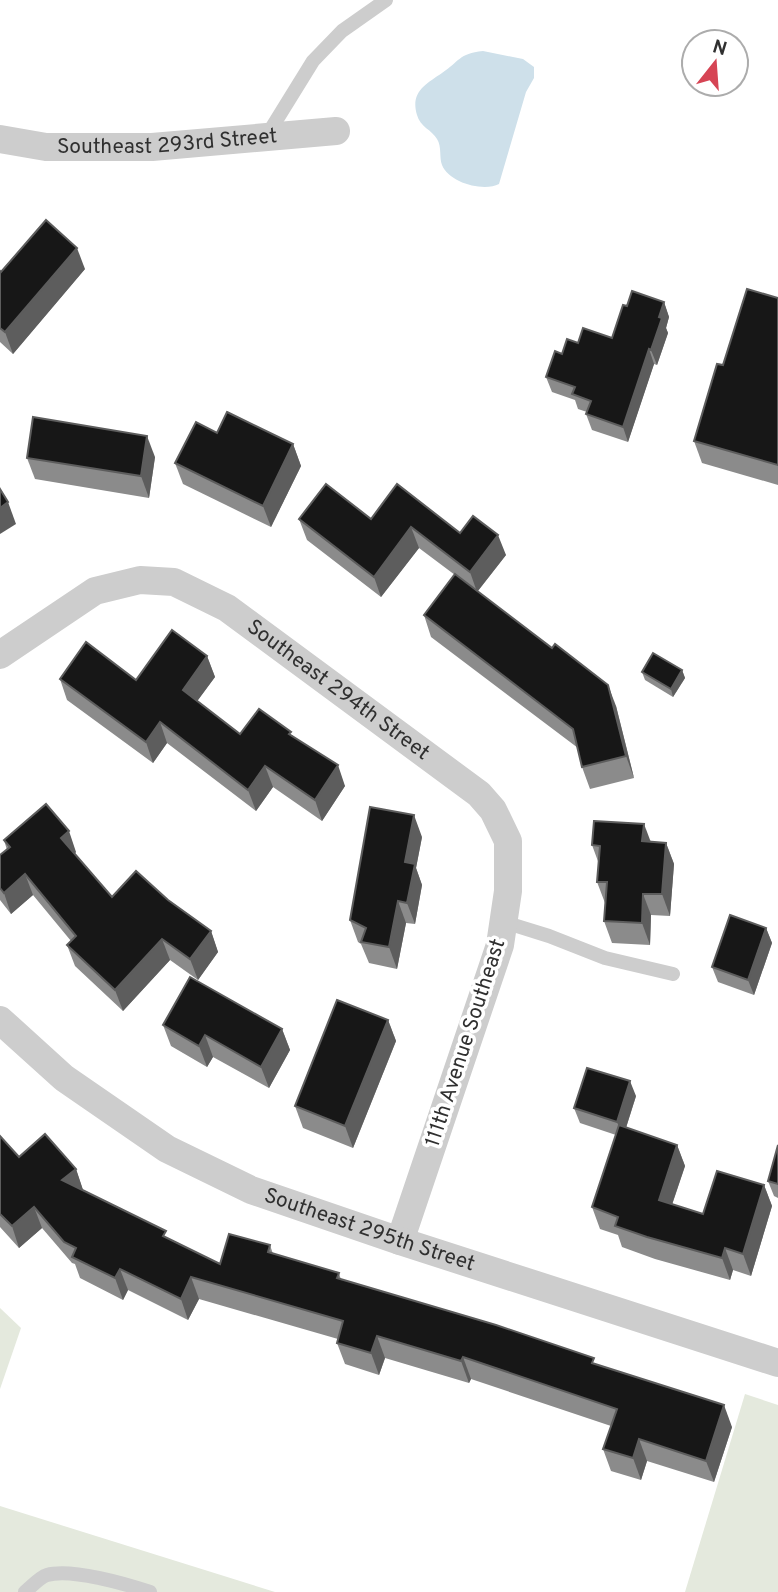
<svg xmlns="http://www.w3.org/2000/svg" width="778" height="1592" font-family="Overpass,sans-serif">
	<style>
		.green { fill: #e4e9dd }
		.water { fill: #cee0ea }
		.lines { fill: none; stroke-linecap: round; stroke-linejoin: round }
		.service { stroke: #cdcdcd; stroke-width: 14 }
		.minor { stroke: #cdcdcd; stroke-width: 28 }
		.wall { fill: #8b8b8b }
		.shaded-wall { fill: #5d5d5d }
		.building { fill: #171717; stroke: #5d5d5d; stroke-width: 2 }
		.labels { text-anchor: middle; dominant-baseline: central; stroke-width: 7; stroke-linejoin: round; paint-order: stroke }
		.street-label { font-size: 21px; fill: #303030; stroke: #fff }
	</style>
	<rect width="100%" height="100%" fill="#fff"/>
	<!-- green -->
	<g class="green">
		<path d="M0,1308L21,1328L0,1389Z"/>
		<path d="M745,1394L778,1405V1592H685Z"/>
		<path d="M0,1506L275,1592H0Z"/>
	</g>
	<!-- water -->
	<path class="water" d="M483,51L523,59L534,67V78L526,92L499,184C484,192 449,183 442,165C439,157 442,147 437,139C432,130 420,127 417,115C410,92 426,84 442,73C460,61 458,54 483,51Z"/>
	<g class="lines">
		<!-- service -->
		<g class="service">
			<path d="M266,137L313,61L342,31L386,0"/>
			<path d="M504,922L549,936L605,958L673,974"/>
			<path d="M25,1592C31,1587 40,1577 47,1575C71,1568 126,1584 150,1592"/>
		</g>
		<!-- minor -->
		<g class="minor">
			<path id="s1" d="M0,139L46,147H152L336,131"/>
			<path id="s2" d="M0,655L95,591L140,580L174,582L227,608L479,794L493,810L508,841V891L500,945L400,1241"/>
			<path id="s3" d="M0,1020L64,1078L167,1149L251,1190L400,1241L778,1363"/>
		</g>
	</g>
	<!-- wall -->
	<g class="wall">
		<path d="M85,269L13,354L0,342V271L1,272Z"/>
		<path d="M778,298V485L702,463L694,441L723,365Z"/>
		<path d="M664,302L669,317L666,328L668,333L657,365L654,364L628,442L592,430L586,414L587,412L578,409L575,400L552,392L546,377L562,354L578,343L612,338L627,306Z"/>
		<path d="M217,433L293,444L301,466L271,527L183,484L175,463Z"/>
		<path d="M155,457L149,498L35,479L27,458Z"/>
		<path d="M299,519H371L460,533L506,555L478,591L616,706L634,778L590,789L582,767L578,748L431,637L424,615L455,575L419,548L381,597L307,540Z"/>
		<path d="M207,656L215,677L197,701L240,734L292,735L345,786L322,821L273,787L256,811L167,743L153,763L67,700L60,679L136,680Z"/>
		<path d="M682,670L685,678L673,697L645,680L642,672Z"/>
		<path d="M422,837L416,868L422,885L415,924L406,923L397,969L369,963L361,944L358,942L350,920Z"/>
		<path d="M4,840L76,852L75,854L112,897L168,900L211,931L218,952L198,980L170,960L123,1011L75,966L67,945L71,941L33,895L11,914L0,900V855L7,850Z"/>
		<path d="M650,842L666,843L674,864L670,916L651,915L650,945L612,943L604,921L605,903L597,882L599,864L592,845Z"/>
		<path d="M766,928L772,943L754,995L718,982L712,967Z"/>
		<path d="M388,1020L396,1041L353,1148L303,1128L295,1106Z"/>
		<path d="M163,1025L282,1029L290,1050L269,1088L213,1057L207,1067L171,1046Z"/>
		<path d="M636,1096L626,1128L677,1145L685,1166L672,1205L703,1214L764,1185L772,1206L751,1276L733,1270L730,1280L655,1259L622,1247L618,1235L600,1229L592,1207L616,1135L580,1123L574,1108Z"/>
		<path d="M0,1136L19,1157L76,1169L83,1190L169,1239L220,1264L270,1245L273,1254L339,1273L341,1280L597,1365L732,1427L714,1482L647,1461L641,1480L611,1471L603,1449L611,1426L471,1379L469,1383L385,1358L379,1375L345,1364L337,1343L338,1339L199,1299L188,1320L128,1290L123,1300L80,1278L75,1264L72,1263L42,1228L19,1248L0,1227Z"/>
		<path d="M778,1145V1198L774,1196L768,1181Z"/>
	</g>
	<!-- shaded-wall -->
	<g class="shaded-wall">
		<path d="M77,248L85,269L13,354L5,332Z"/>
		<path d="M664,302L669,317L666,328L668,333L657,365L651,350L659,317Z"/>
		<path d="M649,349L654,364L628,442L623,427Z"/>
		<path d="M147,436L155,457L149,498L141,476Z"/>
		<path d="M293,444L301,466L271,527L263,506Z"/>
		<path d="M8,502L16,524L0,534V508Z"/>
		<path d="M411,527L419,548L381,597L374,577Z"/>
		<path d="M498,535L506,555L477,592L470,572Z"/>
		<path d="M207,656L215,677L190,711L183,690Z"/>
		<path d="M682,670L685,678L673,697L671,689Z"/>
		<path d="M608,685L616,706L634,778L626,756Z"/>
		<path d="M160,722L167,743L153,763L146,742Z"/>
		<path d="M338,765L345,786L322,821L315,800Z"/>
		<path d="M265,766L273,787L256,811L248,790Z"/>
		<path d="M414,815L422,837L416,868L422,885L415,924L407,903L405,862Z"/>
		<path d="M644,824L652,845L642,841Z"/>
		<path d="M69,831L76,852L68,859L61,838Z"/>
		<path d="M666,843L674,864L670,916L662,894Z"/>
		<path d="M25,874L33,895L11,914L4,893Z"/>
		<path d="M643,894L651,915L650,945L642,923Z"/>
		<path d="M398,901L406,923L397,969L389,947Z"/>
		<path d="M766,928L772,943L754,995L748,980Z"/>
		<path d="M211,931L218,952L198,980L190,959Z"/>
		<path d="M162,939L170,960L123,1011L115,990Z"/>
		<path d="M388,1020L396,1041L353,1148L345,1126Z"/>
		<path d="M282,1029L290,1050L269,1088L261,1067Z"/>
		<path d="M205,1035L213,1057L207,1067L199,1046Z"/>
		<path d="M630,1081L636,1096L623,1137L617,1122Z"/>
		<path d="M677,1145L685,1166L666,1222L659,1200Z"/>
		<path d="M76,1169L83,1190L62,1180Z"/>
		<path d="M764,1185L772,1206L751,1276L743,1254Z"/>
		<path d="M34,1207L42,1228L19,1248L12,1226Z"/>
		<path d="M725,1248L733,1270L730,1280L722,1258Z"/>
		<path d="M120,1269L128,1290L123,1300L115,1278Z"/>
		<path d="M191,1277L199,1299L188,1320L181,1299Z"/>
		<path d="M377,1336L385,1358L379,1375L371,1353Z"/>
		<path d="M463,1357L471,1379L469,1383L461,1361Z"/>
		<path d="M724,1405L732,1427L714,1482L706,1461Z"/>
		<path d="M639,1439L647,1461L641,1480L633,1458Z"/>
	</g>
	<!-- building -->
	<g class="building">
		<path d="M46,220L77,248L5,332L0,328V271L1,272Z"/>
		<path d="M747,289L778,298V465L694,441L717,364L723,365Z"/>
		<path d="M632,291L664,302L659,317L662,318L651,350L649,349L623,427L586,414L591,401L572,394L575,387L546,377L555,351L562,354L567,339L578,343L583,328L612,338L623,305L627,306Z"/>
		<path d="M227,412L293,444L263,506L175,463L196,422L217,433Z"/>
		<path d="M33,417L147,436L141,476L27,458Z"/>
		<path d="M326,484L371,519L397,484L460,533L473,516L498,535L470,572L411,527L374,577L299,519Z"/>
		<path d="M0,489L8,502L0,508Z"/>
		<path d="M455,574L552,648L555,644L608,685L626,756L582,767L573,729L424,615Z"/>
		<path d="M172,630L207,656L183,690L240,734L259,709L291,732L289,734L338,765L315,800L265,766L248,790L160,722L146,742L60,679L86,642L136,680Z"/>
		<path d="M653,653L682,670L671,689L642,672Z"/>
		<path d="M46,804L69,831L61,838L112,897L136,871L168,900L211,931L190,959L162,939L115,990L67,945L76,936L25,874L4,893L0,888V855L10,847L4,840Z"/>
		<path d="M370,807L414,815L405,862L415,864L407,903L398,901L389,947L361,942L366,928L350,920Z"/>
		<path d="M594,821L644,824L642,841L666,843L662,894H643L642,923L604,921L607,882H597L600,846L592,845Z"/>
		<path d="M730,915L766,928L748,980L712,967Z"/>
		<path d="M190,977L282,1029L261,1067L205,1035L199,1046L163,1025Z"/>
		<path d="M337,1000L388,1020L345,1126L295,1106Z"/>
		<path d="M587,1068L630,1081L617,1122L574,1108Z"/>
		<path d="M619,1125L677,1145L659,1200L703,1214L717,1171L764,1185L743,1254L725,1248L722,1258L647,1237L615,1226L618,1217L592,1207Z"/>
		<path d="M45,1134L76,1169L62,1180L166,1231L163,1236L220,1264L229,1234L270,1245L268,1252L339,1273L337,1278L496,1325L594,1358L592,1363L724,1405L706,1461L639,1439L633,1458L603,1449L617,1409L463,1357L461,1361L377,1336L371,1353L337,1343L343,1321L191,1277L181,1299L120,1269L115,1278L72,1257L76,1248L64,1242L34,1207L12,1226L0,1214V1136L19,1157Z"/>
		<path d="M778,1145V1184L768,1181Z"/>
	</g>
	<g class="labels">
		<!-- street labels -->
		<g class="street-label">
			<text stroke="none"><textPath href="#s1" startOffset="168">Southeast 293rd Street</textPath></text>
			<text stroke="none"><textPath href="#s2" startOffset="392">Southeast 294th Street</textPath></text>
			<text transform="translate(466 1043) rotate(-72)">111th Avenue Southeast</text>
			<text stroke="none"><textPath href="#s3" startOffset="430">Southeast 295th Street</textPath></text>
		</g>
	</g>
	<!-- north arrow -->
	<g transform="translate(715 63) rotate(17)"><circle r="33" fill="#ffffff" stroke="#acacac" stroke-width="2"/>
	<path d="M0-5L12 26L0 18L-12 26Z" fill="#d64454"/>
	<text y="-10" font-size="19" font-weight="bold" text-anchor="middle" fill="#303030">N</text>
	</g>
</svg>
